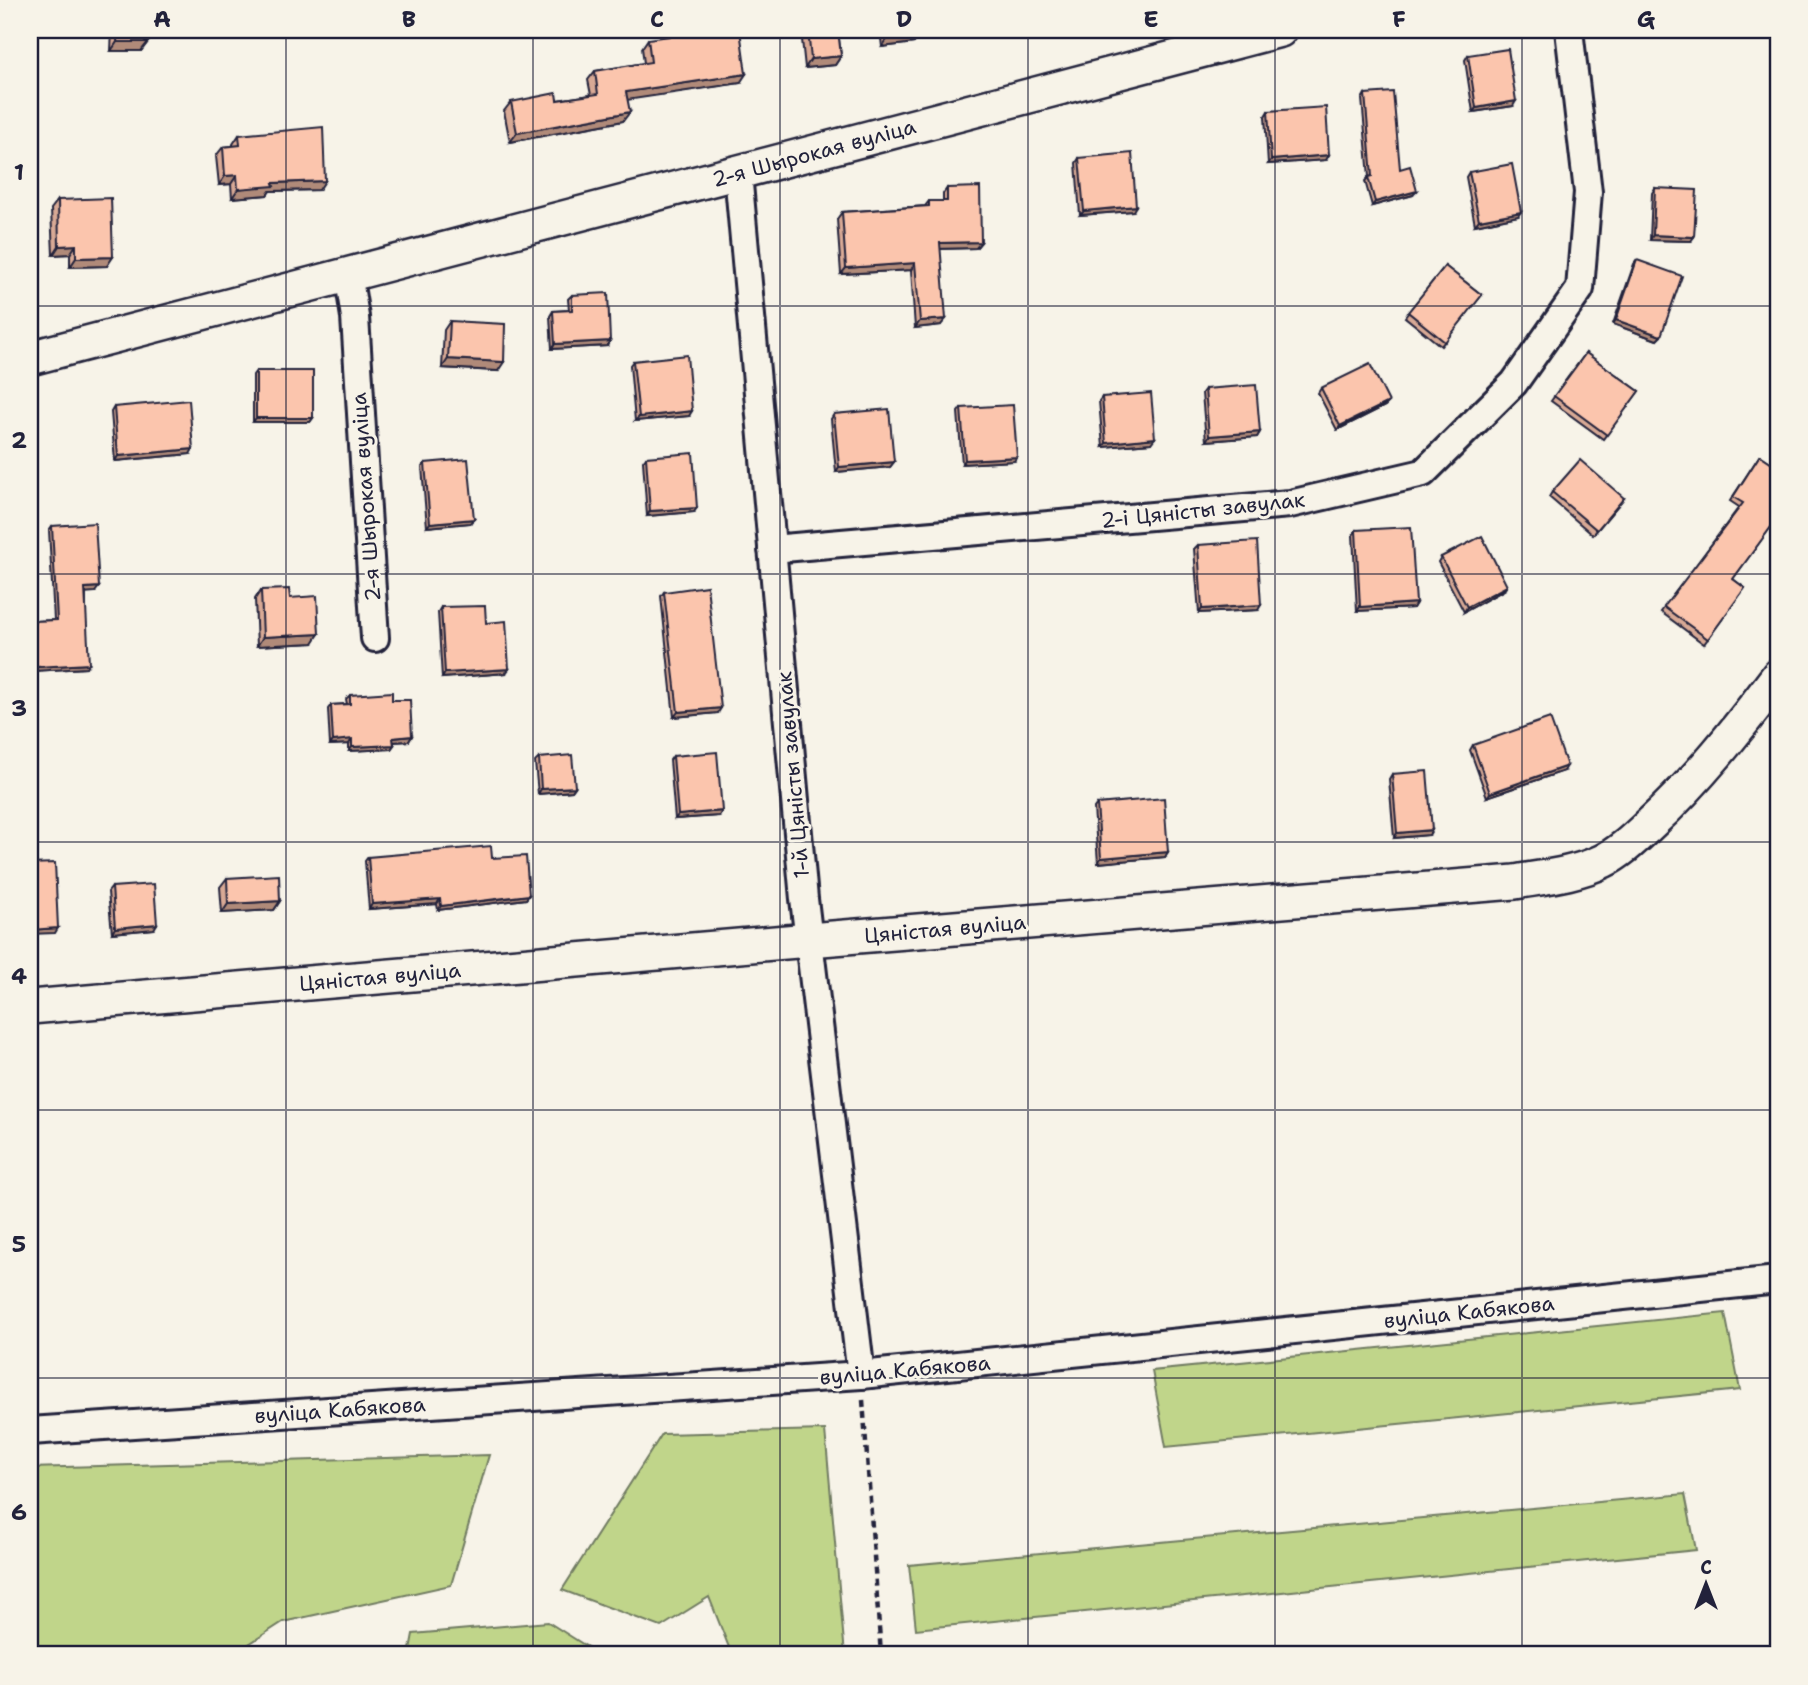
<svg xmlns="http://www.w3.org/2000/svg" width="1808" height="1685" font-family="'Shantell Sans',sans-serif">
	<style>
		.green { fill: #c0d58a; stroke: #717c62; stroke-width: 2 }
		.lines { fill: none; stroke-linecap: round; stroke-linejoin: round }
		.minor-casing { stroke: #22223b; stroke-width: 32 }
		.tertiary-casing { stroke: #22223b; stroke-width: 38 }
		.path { stroke: #22223b; stroke-width: 4.5; stroke-dasharray: 7 5; stroke-linecap: butt }
		.minor { stroke: #f7f3e8; stroke-width: 26 }
		.tertiary { stroke: #f7f3e8; stroke-width: 33 }
		.wall { fill: #d8a995; stroke: #22223b; stroke-width: 2 }
		.shaded-wall { fill: #b08a79; stroke: #22223b; stroke-width: 2 }
		.building { fill: #fbc5ad; stroke: #22223b; stroke-width: 2 }
		.grid { fill: none; stroke: #22223b; stroke-width: 2; stroke-opacity: 0.55 }
		.labels { text-anchor: middle; dominant-baseline: central; stroke-width: 6; stroke-linejoin: round; paint-order: stroke }
		.street-label { font-size: 21px; fill: #22223b; stroke: #f7f3e8 }
		.neatline { fill: none; stroke: #22223b; stroke-width: 2.5 }
		.grid-label { font-size: 23px; text-anchor: middle; font-weight: bold; fill: #22223b }
	</style>
	<rect width="100%" height="100%" fill="#f7f3e8"/>
	<filter id="ink" filterUnits="userSpaceOnUse"><feTurbulence type="fractalNoise" baseFrequency=".0143" numOctaves="2"/><feDisplacementMap in="SourceGraphic" scale="14" xChannelSelector="R" yChannelSelector="G"/><feConvolveMatrix kernelMatrix="1 2 1 2 8 2 1 2 1" color-interpolation-filters="sRGB"/></filter>
	<g filter="url(#ink)">
		<!-- green -->
		<g class="green">
			<path d="M1725,1313L1740,1390L1166,1447L1152,1371Z"/>
			<path d="M825,1430L845,1655H732L709,1597L661,1627L562,1590L662,1434Z"/>
			<path d="M489,1455L451,1585L283,1622L238,1651V1655H30V1468Z"/>
			<path d="M1685,1494L1696,1550L916,1629L909,1565Z"/>
			<path d="M548,1622L600,1655H409L413,1634Z"/>
		</g>
		<g class="lines">
			<!-- minor casing -->
			<g class="minor-casing">
				<g id="minor">
					<path d="M738,173L804,899L861,1375"/>
					<path d="M348,273L355,317L375,638"/>
					<path d="M772,549L1290,504L1423,473L1514,383L1580,289L1588,192L1569,30"/>
					<path d="M30,1431L861,1375L1778,1280"/>
				</g>
			</g>
			<!-- tertiary casing -->
			<g class="tertiary-casing">
				<g id="tertiary">
					<path d="M30,358L1280,30"/>
					<path d="M30,1007L809,940L1515,882C1544,877 1576,874 1603,861C1621,852 1635,838 1649,825C1698,780 1738,729 1778,676"/>
				</g>
			</g>
			<!-- path -->
			<path class="path" d="M863,1400L881,1655"/>
			<!-- minor -->
			<use href="#minor" class="minor"/>
			<!-- tertiary -->
			<use href="#tertiary" class="tertiary"/>
		</g>
		<!-- wall -->
		<g class="wall">
			<path d="M112,30H148V42L141,51H111Z"/>
			<path d="M801,30H838L841,56L835,65L805,68Z"/>
			<path d="M880,30H920L914,43L882,47Z"/>
			<path d="M648,39L740,83L627,99L623,121L510,142L504,111L511,102L557,100L591,95L588,80L595,71L644,63L642,48Z"/>
			<path d="M1468,55L1513,106L1473,112L1465,60Z"/>
			<path d="M1365,94L1400,169L1413,195L1372,206L1365,181L1369,177L1362,99Z"/>
			<path d="M1268,111L1326,160L1268,164L1265,116Z"/>
			<path d="M239,135L319,190L270,191L267,195L232,198L231,184L219,185L216,156L223,147L233,146V144Z"/>
			<path d="M1079,158L1133,211L1080,215L1076,163Z"/>
			<path d="M1469,172L1518,216L1475,225L1466,177Z"/>
			<path d="M947,188L981,242L976,248L940,249L941,325L915,328L911,270L841,274L837,219L842,212L925,206L929,201H943V194Z"/>
			<path d="M1655,188L1691,241L1650,240L1652,193Z"/>
			<path d="M58,200L107,266L70,267V254L53,255L51,209Z"/>
			<path d="M1637,260L1661,336L1657,340L1613,324L1634,264Z"/>
			<path d="M1445,266L1482,295L1441,346L1405,317Z"/>
			<path d="M572,295L607,346L552,349L550,316L553,311L569,310L568,299Z"/>
			<path d="M450,321L498,371L442,368L444,330Z"/>
			<path d="M1586,353L1639,391L1603,439L1551,401Z"/>
			<path d="M633,361L689,416L635,421L630,365Z"/>
			<path d="M256,371L313,418L310,422H253V375Z"/>
			<path d="M1321,388L1389,402L1385,406L1337,430L1318,393Z"/>
			<path d="M1205,389L1260,432L1257,437L1206,441L1202,393Z"/>
			<path d="M1102,397L1151,443L1103,447L1099,401Z"/>
			<path d="M114,407L190,454L115,461L111,412Z"/>
			<path d="M961,408L1014,461L962,464L958,412Z"/>
			<path d="M834,414L894,462L890,467L836,472L831,419Z"/>
			<path d="M1760,455L1778,467V533L1770,528L1733,579L1745,588L1704,644L1661,612L1739,507L1730,501Z"/>
			<path d="M646,457L694,512L647,516L643,461Z"/>
			<path d="M425,463L470,523L427,527L422,467Z"/>
			<path d="M1552,492L1624,498L1593,535L1549,497Z"/>
			<path d="M52,526L95,592H86V668L33,671L30,626L34,621L54,620L49,530Z"/>
			<path d="M1356,530L1416,603L1413,608L1357,611L1353,535Z"/>
			<path d="M1198,545L1258,610L1199,613L1194,549Z"/>
			<path d="M1441,557L1504,590L1464,612L1438,562Z"/>
			<path d="M261,590L290,598L313,643L257,646L255,599Z"/>
			<path d="M664,592L718,713L674,717L661,596Z"/>
			<path d="M441,607L486,623L506,673L442,678L438,612Z"/>
			<path d="M350,695L392,700L412,736L409,741L394,742V745L391,749L349,751V744L330,745L328,709L331,705L347,704L346,699Z"/>
			<path d="M1473,745L1564,771L1487,797L1470,750Z"/>
			<path d="M673,756L719,816L675,819L670,760Z"/>
			<path d="M539,758L575,787L572,791L538,794L535,762Z"/>
			<path d="M1392,774L1429,835L1394,838L1389,779Z"/>
			<path d="M1097,804L1165,857L1098,863L1094,808Z"/>
			<path d="M368,857L492,858L529,895L526,899L438,910L437,904L369,909L365,861Z"/>
			<path d="M227,878L280,901L274,910L222,913L220,887Z"/>
			<path d="M112,887L154,929L112,933L108,892Z"/>
		</g>
		<!-- shaded-wall -->
		<g class="shaded-wall">
			<path d="M920,34L914,43L882,47L888,38Z"/>
			<path d="M117,42H148L141,51H111Z"/>
			<path d="M841,56L835,65L805,68L811,59Z"/>
			<path d="M746,74L740,83L620,101L626,92Z"/>
			<path d="M1516,101L1513,106L1473,112L1476,108Z"/>
			<path d="M630,112L623,121L510,142L517,133Z"/>
			<path d="M1329,155L1326,160L1268,164L1271,160Z"/>
			<path d="M237,175L231,184L219,185L225,176Z"/>
			<path d="M325,181L319,190L270,191L267,195L232,198L238,189L273,183Z"/>
			<path d="M1417,191L1413,195L1372,206L1375,202Z"/>
			<path d="M1136,206L1133,211L1080,215L1084,211Z"/>
			<path d="M1521,212L1518,216L1475,225L1479,220Z"/>
			<path d="M1653,235L1694,237L1691,241L1650,240Z"/>
			<path d="M981,242L976,248L935,249L940,243Z"/>
			<path d="M76,245L70,254L53,255L59,246Z"/>
			<path d="M113,257L107,266L70,267L76,258Z"/>
			<path d="M915,263L911,270L841,274L846,268Z"/>
			<path d="M946,319L941,325L915,328L920,321Z"/>
			<path d="M1616,320L1661,336L1657,340L1613,324Z"/>
			<path d="M610,341L607,346L552,349L555,344Z"/>
			<path d="M448,359L504,362L498,371L442,368Z"/>
			<path d="M1389,402L1385,406L1337,430L1340,426Z"/>
			<path d="M692,411L689,416L635,421L639,417Z"/>
			<path d="M256,418H313L310,422H253Z"/>
			<path d="M1260,432L1257,437L1206,441L1209,436Z"/>
			<path d="M1155,438L1151,443L1103,447L1106,443Z"/>
			<path d="M193,449L190,454L115,461L118,456Z"/>
			<path d="M1017,457L1014,461L962,464L965,460Z"/>
			<path d="M894,462L890,467L836,472L839,467Z"/>
			<path d="M697,508L694,512L647,516L650,511Z"/>
			<path d="M474,519L470,523L427,527L430,523Z"/>
			<path d="M1507,586L1504,590L1464,612L1467,607Z"/>
			<path d="M99,587L95,592L82,593L85,588Z"/>
			<path d="M1416,603L1413,608L1357,611L1360,607Z"/>
			<path d="M1261,605L1258,610L1199,613L1202,609Z"/>
			<path d="M319,634L313,643L257,646L263,637Z"/>
			<path d="M89,664L86,668L33,671L36,667Z"/>
			<path d="M509,669L506,673L442,678L445,673Z"/>
			<path d="M721,708L718,713L674,717L678,712Z"/>
			<path d="M412,736L409,741L390,742L393,738Z"/>
			<path d="M352,739L349,744L330,745L333,741Z"/>
			<path d="M394,745L391,749L349,751L352,747Z"/>
			<path d="M1567,766L1564,771L1487,797L1490,793Z"/>
			<path d="M575,787L572,791L538,794L541,789Z"/>
			<path d="M722,811L719,816L675,819L678,815Z"/>
			<path d="M1432,830L1429,835L1394,838L1397,833Z"/>
			<path d="M1168,852L1165,857L1098,863L1101,858Z"/>
			<path d="M529,895L526,899L438,910L441,906Z"/>
			<path d="M440,899L437,904L369,909L372,904Z"/>
			<path d="M280,901L274,910L222,913L228,904Z"/>
			<path d="M157,924L154,929L112,933L115,928Z"/>
			<path d="M58,928L55,933L30,934V930Z"/>
		</g>
		<!-- building -->
		<g class="building">
			<path d="M118,30H148V42H117Z"/>
			<path d="M713,30H740L746,74L626,92L630,112L517,133L511,102L556,93L557,100L598,94L595,71L651,62L648,39Z"/>
			<path d="M808,30H838L841,56L811,59Z"/>
			<path d="M887,30H920V34L888,38Z"/>
			<path d="M1508,49L1516,101L1476,108L1468,55Z"/>
			<path d="M1393,92L1400,169L1410,166L1417,191L1375,202L1368,177L1372,176L1365,94Z"/>
			<path d="M1326,107L1329,155L1271,160L1268,111Z"/>
			<path d="M323,127L325,181L273,183L274,186L238,189L237,175L225,176L223,147L240,145L239,135Z"/>
			<path d="M1132,153L1136,206L1084,211L1079,158Z"/>
			<path d="M1512,164L1521,212L1479,220L1469,172Z"/>
			<path d="M980,187L981,242L940,243L946,319L920,321L915,263L846,268L842,212L929,206V201H947V188Z"/>
			<path d="M1655,188L1697,190L1694,237L1653,235Z"/>
			<path d="M111,198L113,257L76,258V245L59,246L58,200Z"/>
			<path d="M1637,260L1682,276L1661,336L1616,320Z"/>
			<path d="M1445,266L1482,295L1445,342L1408,312Z"/>
			<path d="M608,293L610,341L555,344L553,311L572,310V295Z"/>
			<path d="M450,321L505,324L504,362L448,359Z"/>
			<path d="M1586,353L1639,391L1607,435L1554,396Z"/>
			<path d="M687,355L692,411L639,417L633,361Z"/>
			<path d="M1370,364L1389,402L1340,426L1321,388Z"/>
			<rect x="256" y="371" width="57" height="47"/>
			<path d="M1256,385L1260,432L1209,436L1205,389Z"/>
			<path d="M1151,393L1155,438L1106,443L1102,397Z"/>
			<path d="M189,400L193,449L118,456L114,407Z"/>
			<path d="M1013,405L1017,457L965,460L961,408Z"/>
			<path d="M889,409L894,462L839,467L834,414Z"/>
			<path d="M693,453L697,508L650,511L646,457Z"/>
			<path d="M1760,455L1778,467V526L1774,523L1733,579L1745,588L1708,639L1664,607L1743,503L1733,497Z"/>
			<path d="M468,459L474,519L430,523L425,463Z"/>
			<path d="M1580,460L1624,498L1597,530L1552,492Z"/>
			<path d="M95,523L99,587L85,588L89,664L36,667L34,621L57,620L52,526Z"/>
			<path d="M1411,527L1416,603L1360,607L1356,530Z"/>
			<path d="M1482,536L1507,586L1467,607L1441,557Z"/>
			<path d="M1257,541L1261,605L1202,609L1198,545Z"/>
			<path d="M707,586L721,708L678,712L664,592Z"/>
			<path d="M289,589L290,598L317,596L319,634L263,637L261,590Z"/>
			<path d="M485,606L486,623L506,621L509,669L445,673L441,607Z"/>
			<path d="M392,692V700H410L412,736L393,738L394,745L352,747V739L333,741L331,705L350,704V695Z"/>
			<path d="M1550,718L1567,766L1490,793L1473,745Z"/>
			<path d="M717,752L722,811L678,815L673,756Z"/>
			<path d="M572,755L575,787L541,789L539,758Z"/>
			<path d="M1427,771L1432,830L1397,833L1392,774Z"/>
			<path d="M1164,798L1168,852L1101,858L1097,804Z"/>
			<path d="M491,846L492,858L526,856L529,895L441,906L440,899L372,904L368,857Z"/>
			<path d="M55,863L58,928L30,930V864Z"/>
			<path d="M279,875L280,901L228,904L227,878Z"/>
			<path d="M154,884L157,924L115,928L112,887Z"/>
		</g>
	</g>
	<!-- grid -->
	<path class="grid" d="M286,30V1655M533,30V1655M780,30V1655M1028,30V1655M1275,30V1655M1522,30V1655M30,306H1778M30,574H1778M30,842H1778M30,1110H1778M30,1378H1778"/>
	<g class="labels">
		<!-- street labels -->
		<g class="street-label">
			<text transform="translate(814 153) rotate(-15)">2-я Шырокая вуліца</text>
			<text transform="translate(366 497) rotate(-94)">2-я Шырокая вуліца</text>
			<text transform="translate(1203 510) rotate(-6)">2-і Цяністы завулак</text>
			<text transform="translate(793 775) rotate(-95)">1-й Цяністы завулак</text>
			<text transform="translate(945 929) rotate(-5)">Цяністая вуліца</text>
			<text transform="translate(380 977) rotate(-5)">Цяністая вуліца</text>
			<text transform="translate(1469 1312) rotate(-6)">вуліца Кабякова</text>
			<text transform="translate(905 1370) rotate(-5)">вуліца Кабякова</text>
			<text transform="translate(340 1410) rotate(-4)">вуліца Кабякова</text>
		</g>
	</g>
	<!-- margin -->
	<rect width="1808" height="1685" fill="none" stroke="#f7f3e8" stroke-width="77"/>
	<!-- north arrow -->
	<g transform="translate(1706 1584)" stroke="#f7f3e8" stroke-width="5" paint-order="stroke">
	<path d="M0-5L12 26L0 18L-12 26Z" fill="#22223b"/>
	<text y="-10" font-size="19" font-weight="bold" text-anchor="middle" fill="#22223b">С</text>
	</g>
	<rect x="38" y="38" width="1732" height="1608" class="neatline"/>
	<g class="grid-label">
		<text x="162" y="27">A</text>
		<text x="409" y="27">B</text>
		<text x="657" y="27">C</text>
		<text x="904" y="27">D</text>
		<text x="1151" y="27">E</text>
		<text x="1399" y="27">F</text>
		<text x="1646" y="27">G</text>
		<text x="19" y="180">1</text>
		<text x="19" y="448">2</text>
		<text x="19" y="716">3</text>
		<text x="19" y="984">4</text>
		<text x="19" y="1252">5</text>
		<text x="19" y="1520">6</text>
	</g>
</svg>
